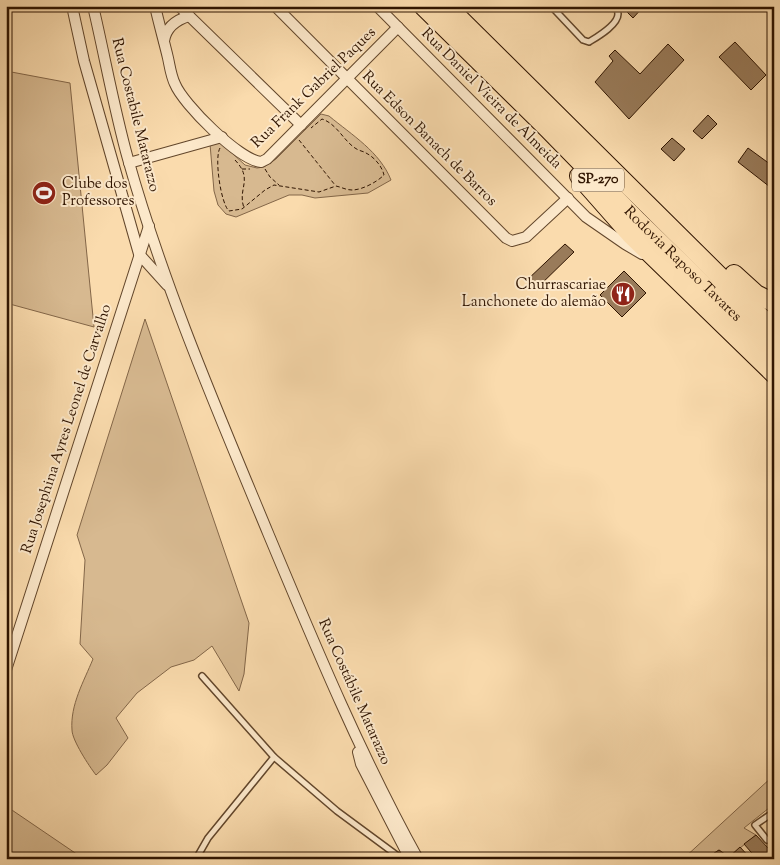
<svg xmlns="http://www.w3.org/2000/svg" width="780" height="865" font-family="'Sorts Mill Goudy',serif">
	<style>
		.green { fill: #d7b990; stroke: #836648 }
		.building { fill: #997b5a; stroke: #2f1400 }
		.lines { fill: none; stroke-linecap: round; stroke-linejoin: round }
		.lane-casing { stroke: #62462b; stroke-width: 8 }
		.street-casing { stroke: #62462b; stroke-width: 12 }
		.highway-casing { stroke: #2f1400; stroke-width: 20 }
		.path { stroke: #2f1400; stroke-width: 1; stroke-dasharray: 4 2.5; stroke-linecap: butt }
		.lane { stroke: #fce8ca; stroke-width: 5 }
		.street { stroke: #fce8ca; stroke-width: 10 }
		.highway { stroke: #fadbad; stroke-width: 18 }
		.labels { text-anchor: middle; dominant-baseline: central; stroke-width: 4; stroke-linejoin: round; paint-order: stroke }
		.shield { fill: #fce8ca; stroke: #6c543d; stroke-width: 1 }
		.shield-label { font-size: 14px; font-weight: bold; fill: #2f1400 }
		.street-label { font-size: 15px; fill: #2f1400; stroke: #fce8ca }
		.poi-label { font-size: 15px; fill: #2f1400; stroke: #fce8ca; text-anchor: start }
	</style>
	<rect width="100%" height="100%" fill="#fadbad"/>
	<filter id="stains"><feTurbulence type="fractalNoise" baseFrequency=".004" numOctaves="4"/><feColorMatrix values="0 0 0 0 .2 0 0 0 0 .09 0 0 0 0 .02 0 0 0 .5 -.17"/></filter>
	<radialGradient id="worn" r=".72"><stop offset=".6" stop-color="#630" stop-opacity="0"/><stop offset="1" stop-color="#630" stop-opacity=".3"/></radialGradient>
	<!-- green -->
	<g class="green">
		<path d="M6,71L70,83L94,327L6,303Z"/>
		<path d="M321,114L329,116C352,135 380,152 391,180L368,193L315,198L302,195H289L236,217L226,214L218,205L214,191L210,144L220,142L245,165L257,168L264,167L276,159Z"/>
		<path d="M145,319L249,623L244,674L239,691L212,646L194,660L171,667L137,693L116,718L128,738L107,765L96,775C89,766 72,740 72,730C70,705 84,681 93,659L80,644L85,560L77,535Z"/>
		<path d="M773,776L774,804L744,828L756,835L729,857L719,850L705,859H683Z"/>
		<path d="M6,806L84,859H6Z"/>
	</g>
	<!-- building -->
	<g class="building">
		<path d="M621,6H644L633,18Z"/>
		<path d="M735,42L766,75L751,90L719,57Z"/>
		<path d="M668,44L684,60L629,119L595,82L613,61L609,56L615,50L640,74Z"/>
		<path d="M708,115L717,124L702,139L693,131Z"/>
		<path d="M672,138L685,149L674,161L661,149Z"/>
		<path d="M748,148L774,167V182L770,187L738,162Z"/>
		<path d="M565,244L574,252L535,290L526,281Z"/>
		<path d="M624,271L646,293L622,317L600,295Z"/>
		<path d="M756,835L768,848L774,844V859H757L744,844Z"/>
		<path d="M740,847L751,859H705L719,850L729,857Z"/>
	</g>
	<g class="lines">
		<!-- lane casing -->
		<g class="lane-casing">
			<g id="lane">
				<path d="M551,6L583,40L589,42C597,37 618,25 618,14C618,11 617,9 616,6"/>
				<path d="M202,676L274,757L337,811L402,859"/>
				<path d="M767,840L755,825L774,812"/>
				<path d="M196,859L208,838L274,757"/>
			</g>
		</g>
		<!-- street casing -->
		<g class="street-casing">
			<g id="street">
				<path d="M72,6L84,61L139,254L167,285"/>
				<path d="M93,6C105,57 114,109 128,159C164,287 217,410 268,533C314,643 360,754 418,859"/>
				<path d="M155,6C159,24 164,41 168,58C170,67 171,76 175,84C183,104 239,160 261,162L267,159L398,27"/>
				<path d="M179,6L301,125"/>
				<path d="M275,6L506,238L512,241L526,237L568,198"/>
				<path d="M377,6L586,217L625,244L642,254"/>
				<path d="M164,41C166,27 176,20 189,16"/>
				<path d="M129,163L222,137"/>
				<path d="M6,670L149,226"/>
				<path d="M358,752L361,764L410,859"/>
			</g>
		</g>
		<!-- highway casing -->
		<g class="highway-casing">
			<g id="highway">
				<path id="s1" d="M423,6L547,128L638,221L774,353"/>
				<path d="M447,6L774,330"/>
				<path d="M579,176L631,235L774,374"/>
				<path d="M734,274L756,294L774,303"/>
			</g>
		</g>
		<!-- path -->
		<g class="path">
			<path d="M299,140L335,185"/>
			<path d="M220,148C214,158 221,204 229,211L242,209L265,190L274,185L319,192L336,186C341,187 346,190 352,190C362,190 377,182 384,175C382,166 374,157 366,153C363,151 359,151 355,148C343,140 337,124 322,119L311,128"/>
			<path d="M235,160C254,180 237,188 244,208"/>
			<path d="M242,169H250"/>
			<path d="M265,169L270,177L279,185"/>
		</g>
		<!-- lane -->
		<use href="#lane" class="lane"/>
		<!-- street -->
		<use href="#street" class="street"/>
		<!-- highway -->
		<use href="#highway" class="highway"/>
	</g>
	<!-- icons -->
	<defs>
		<g id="stadium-disc" transform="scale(1.25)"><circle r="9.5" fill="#8f2418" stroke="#fce8ca"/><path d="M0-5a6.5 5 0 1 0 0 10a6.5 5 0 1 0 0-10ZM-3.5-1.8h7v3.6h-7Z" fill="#fff"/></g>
		<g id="restaurant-disc" transform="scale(1.25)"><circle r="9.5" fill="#8f2418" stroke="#fce8ca"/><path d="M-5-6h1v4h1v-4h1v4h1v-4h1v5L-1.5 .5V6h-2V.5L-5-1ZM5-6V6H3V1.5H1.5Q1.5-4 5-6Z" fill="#fff"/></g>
	</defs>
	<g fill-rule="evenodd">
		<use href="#stadium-disc" x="44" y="193"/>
		<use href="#restaurant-disc" x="623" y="294"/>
	</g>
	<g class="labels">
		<!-- shield labels -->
		<rect class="shield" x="572" y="168.5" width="52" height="23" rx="4"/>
		<g class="shield-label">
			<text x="598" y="180">SP-270</text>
		</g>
		<!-- street labels -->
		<g class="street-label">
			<text transform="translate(314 88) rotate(-44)">Rua Frank Gabriel Paques</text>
			<text transform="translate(491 99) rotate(45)">Rua Daniel Vieira de Almeida</text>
			<text transform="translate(135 115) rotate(76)">Rua Costabile Matarazzo</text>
			<text transform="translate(429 139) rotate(45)">Rua Edson Banach de Barros</text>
			<text stroke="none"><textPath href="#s1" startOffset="366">Rodovia Raposo Tavares</textPath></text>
			<text transform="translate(67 429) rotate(-72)">Rua Josephina Ayres Leonel de Carvalho</text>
			<text transform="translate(354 692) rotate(66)">Rua Costábile Matarazzo</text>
		</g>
		<!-- poi labels -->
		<g class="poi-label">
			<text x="62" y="184">Clube dos<tspan x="62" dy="17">Professores</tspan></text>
			<text x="606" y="285" text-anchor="end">Churrascariae<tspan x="606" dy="17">Lanchonete do alemão</tspan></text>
		</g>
	</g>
	<!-- margin -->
	<rect width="780" height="865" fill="none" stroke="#fadbad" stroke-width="25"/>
	<rect x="8" y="8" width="765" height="850" fill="none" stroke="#2f1400" stroke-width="2.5"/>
	<rect x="12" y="12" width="755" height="840" fill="none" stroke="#2f1400"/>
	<rect width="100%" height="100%" filter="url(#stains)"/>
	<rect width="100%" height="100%" fill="url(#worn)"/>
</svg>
